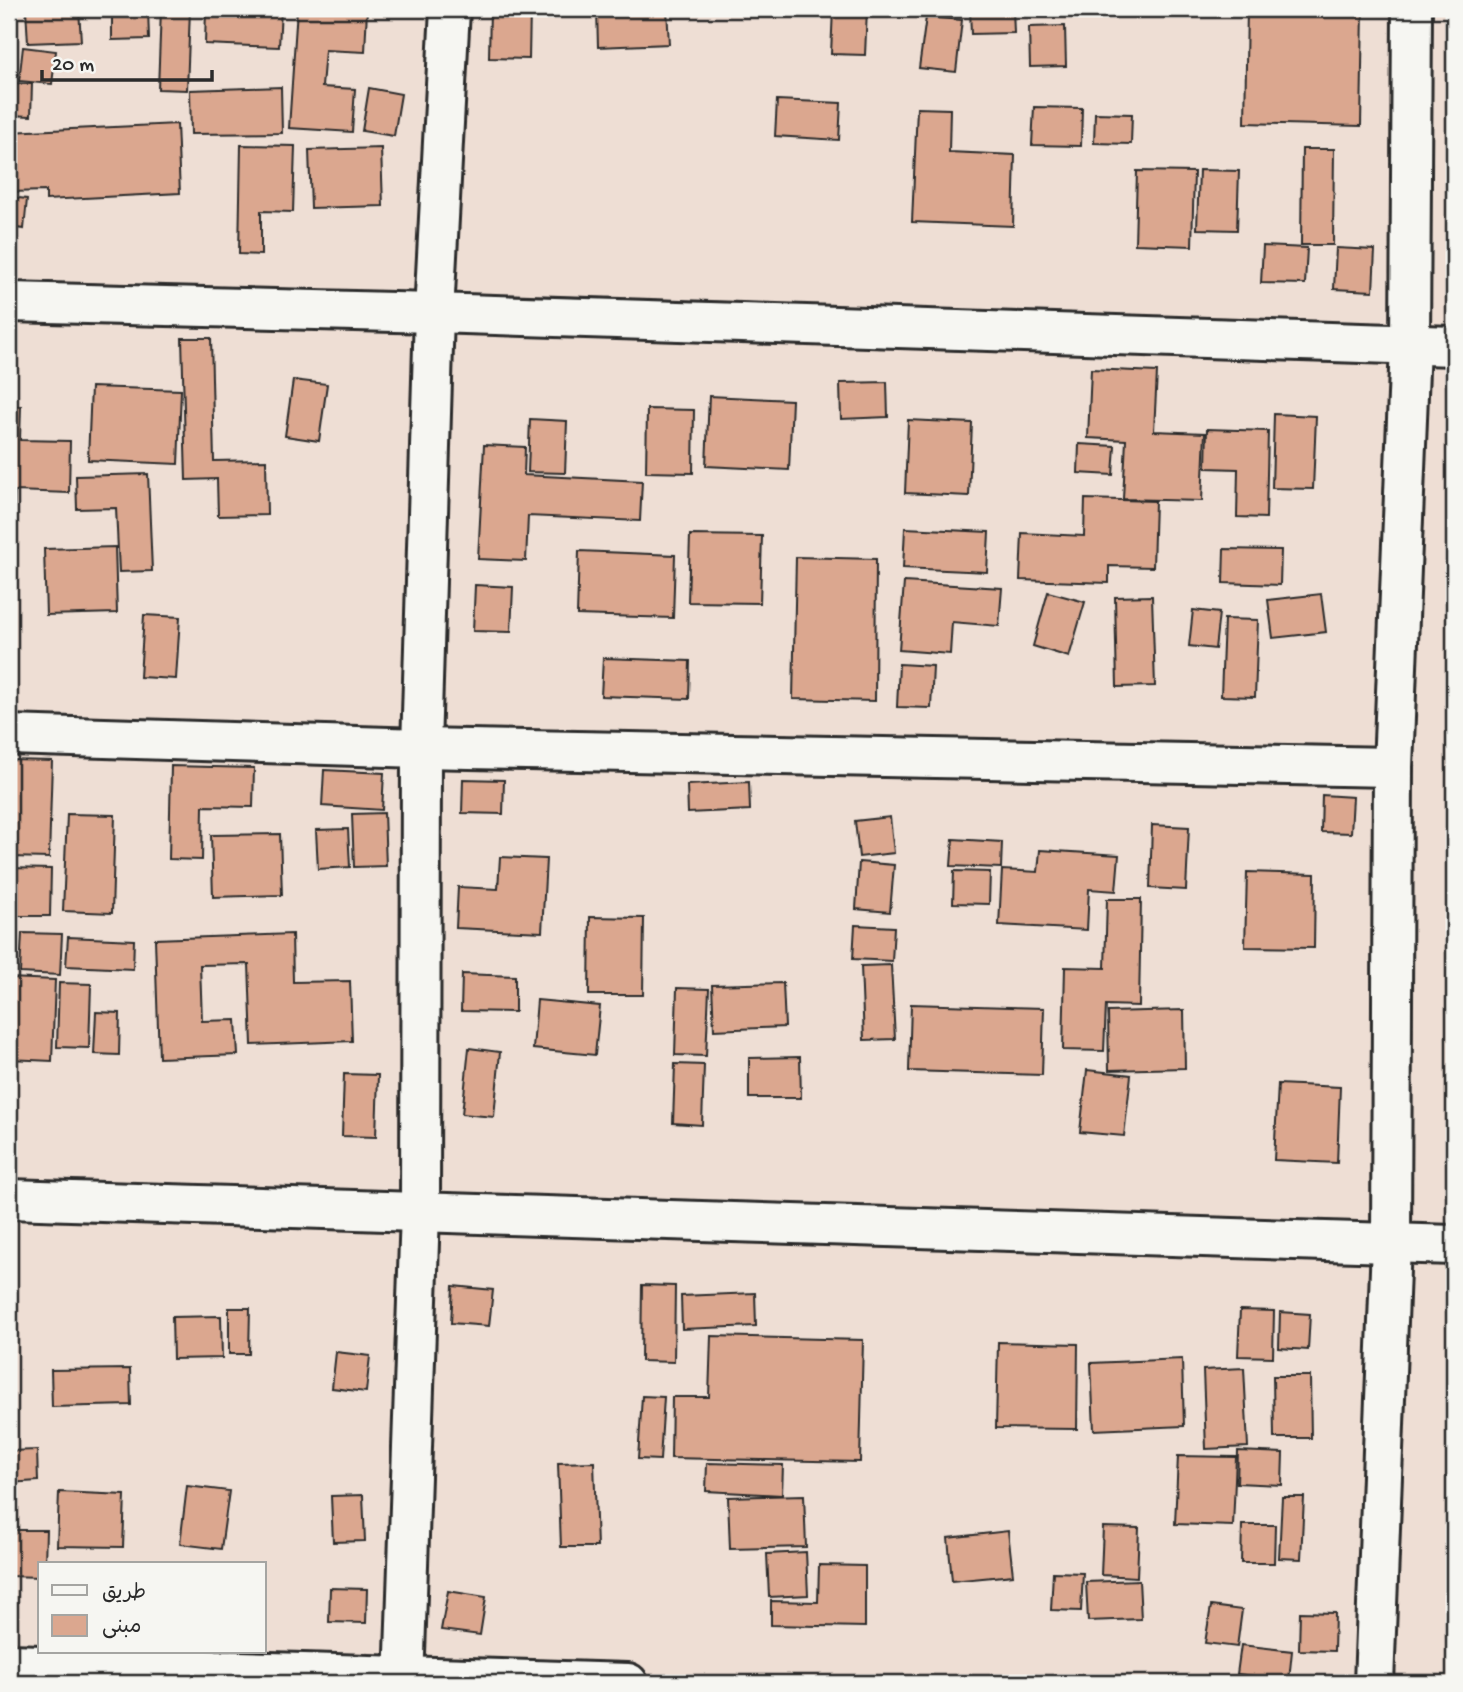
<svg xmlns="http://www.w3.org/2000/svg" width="1463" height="1692" font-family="'Gochi Hand','Playpen Sans Arabic',sans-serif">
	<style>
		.building { fill: #dba78f; stroke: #2b2b2b; stroke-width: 2 }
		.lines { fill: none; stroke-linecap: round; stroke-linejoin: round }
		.street-casing { stroke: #2b2b2b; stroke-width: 44 }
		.street { stroke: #f6f6f2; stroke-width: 38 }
	</style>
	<rect width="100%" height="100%" fill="#eeded4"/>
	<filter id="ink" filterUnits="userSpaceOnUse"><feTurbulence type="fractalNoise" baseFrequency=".0143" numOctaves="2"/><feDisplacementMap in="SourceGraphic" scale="14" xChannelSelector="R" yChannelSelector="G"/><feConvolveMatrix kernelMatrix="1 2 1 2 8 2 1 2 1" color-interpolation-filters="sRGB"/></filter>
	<g filter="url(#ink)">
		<!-- building -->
		<g class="building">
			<path d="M9,9H16L15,39H9Z"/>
			<path d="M26,9H79L81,41L28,43Z"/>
			<path d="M112,9H148L149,39L112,40Z"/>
			<path d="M161,9H190L187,90L158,89Z"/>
			<path d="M206,9H281L279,47L205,44Z"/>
			<path d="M297,9H367L365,52L325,50L322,87L355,89L352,132L289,128Z"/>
			<path d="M490,9H530L529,59L489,58Z"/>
			<path d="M597,9H667L669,44L598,47Z"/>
			<path d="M833,9H867L865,55L831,54Z"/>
			<path d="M970,9H1013L1014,33L971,34Z"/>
			<path d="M1181,9H1205V13L1181,14Z"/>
			<path d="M1247,9H1363L1361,126L1245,123Z"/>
			<path d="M926,17L962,20L956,72L919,68Z"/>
			<path d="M1065,26L1066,66L1030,67L1029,27Z"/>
			<path d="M23,47L56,51L52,84L19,81Z"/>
			<path d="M9,83L32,84L31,116L9,115Z"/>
			<path d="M281,87L282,133L191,134L190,90Z"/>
			<path d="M369,88L401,94L394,136L362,131Z"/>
			<path d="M777,100L841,103L839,140L775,136Z"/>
			<path d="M1034,107L1082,108L1081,146L1032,145Z"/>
			<path d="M917,108L950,109L949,152L1015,155L1013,226L912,222Z"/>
			<path d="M1095,113L1132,114L1131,144L1094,143Z"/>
			<path d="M177,124L180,193L46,200V191L9,192V132Z"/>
			<path d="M241,145L295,146L293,212L261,211V255L239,254Z"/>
			<path d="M381,148L383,206L311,208L309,150Z"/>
			<path d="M1302,149H1334L1333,245H1301Z"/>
			<path d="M1199,170L1239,171L1237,230L1197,229Z"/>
			<path d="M1137,171L1194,172L1192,246L1135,244Z"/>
			<path d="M9,197L27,199L24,229L9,227Z"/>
			<path d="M1263,246L1307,248L1305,284L1261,283Z"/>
			<path d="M1336,248L1375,250L1373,291L1334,289Z"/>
			<path d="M182,338H211L214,461L266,460L267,515L218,516L217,479L186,480Z"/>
			<path d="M1091,369L1157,372L1154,431L1205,433L1202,501L1123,499L1126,440L1088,438Z"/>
			<path d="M293,380L327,384L319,441L285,436Z"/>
			<path d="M887,382L888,417L841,419L840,383Z"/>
			<path d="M91,387L181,390L178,464L88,460Z"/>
			<path d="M709,396L792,400L789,470L706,466Z"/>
			<path d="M9,406H21L20,440L70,441L69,493L15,491L12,599L9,598Z"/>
			<path d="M647,409L694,410L693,473L646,472Z"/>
			<path d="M1274,414L1316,416L1313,489L1272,488Z"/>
			<path d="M530,419L567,421L565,473L528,472Z"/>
			<path d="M908,420L972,423L969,496L905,493Z"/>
			<path d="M1207,429L1268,431L1266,518L1237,517L1238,469L1206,468Z"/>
			<path d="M1079,444L1115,446L1113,475L1078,473Z"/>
			<path d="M484,445L525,447L524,475L642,481L640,521L528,516L526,561L478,559Z"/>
			<path d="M148,474L152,571L119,572L116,508L77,509L76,476Z"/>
			<path d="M1085,499L1155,501L1153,567L1109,566V583L1020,580L1022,533L1084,536Z"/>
			<path d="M905,528L989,532L987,572L903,568Z"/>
			<path d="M690,535L762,536L760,603L688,602Z"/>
			<path d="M115,547L117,613L46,615L44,549Z"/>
			<path d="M1224,549L1281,550L1280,585L1223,583Z"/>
			<path d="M579,551L675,555L673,618L577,615Z"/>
			<path d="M796,557L876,559L875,701L793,699Z"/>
			<path d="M904,582L1002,588L999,626L952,622L950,654L899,650Z"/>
			<path d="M475,585L513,587L511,632L473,631Z"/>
			<path d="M1048,592L1085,602L1069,657L1033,646Z"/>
			<path d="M1321,594L1326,632L1273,638L1268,600Z"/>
			<path d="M1152,596L1155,686L1117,687L1115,597Z"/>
			<path d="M1193,610L1219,613L1215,649L1189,646Z"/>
			<path d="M144,615L180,617L176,679L140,677Z"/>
			<path d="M1224,619L1258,620L1255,697L1221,696Z"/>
			<path d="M603,658L690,661L689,699L601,696Z"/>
			<path d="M899,664L933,666L931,708L897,707Z"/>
			<path d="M10,760L52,761L49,858L9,857Z"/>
			<path d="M171,766L254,768L253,807L203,806L202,860L169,859Z"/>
			<path d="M324,770L384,773L382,810L322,806Z"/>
			<path d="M463,779L504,780L503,814L462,813Z"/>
			<path d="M749,782L750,810L688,813L687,785Z"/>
			<path d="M1322,795L1353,797L1351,833L1321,832Z"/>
			<path d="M384,813L386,866L354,867L352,814Z"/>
			<path d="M67,814L115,815L112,913L63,911Z"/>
			<path d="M890,817L894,853L859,857L855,821Z"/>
			<path d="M1152,825L1189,827L1186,890L1150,888Z"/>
			<path d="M348,829L350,867L318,869L316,830Z"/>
			<path d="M280,834L282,895L213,897L211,835Z"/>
			<path d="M953,839L1002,842L1001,868L951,866Z"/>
			<path d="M1040,850L1119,855L1116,891L1089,889L1087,930L999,925L1002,870L1038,872Z"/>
			<path d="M500,857L546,859L542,932L456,928L458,887L498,889Z"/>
			<path d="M859,862L894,865L890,912L856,909Z"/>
			<path d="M9,868L51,869L50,916H9Z"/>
			<path d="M954,871L990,872L989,904L953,903Z"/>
			<path d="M1247,872L1315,874L1314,948L1245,947Z"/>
			<path d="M1107,899H1141L1139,1006L1106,1005L1104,1051L1063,1050L1065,967L1105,968Z"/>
			<path d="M590,917L644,918L643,995H589Z"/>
			<path d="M855,925L894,927L892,961L853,959Z"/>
			<path d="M22,933L62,934L60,975L20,973Z"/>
			<path d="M292,934L293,982L350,981L352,1041L252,1045L249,964L200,965L202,1021L236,1020L238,1055L159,1058L155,939Z"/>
			<path d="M68,937L134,940L133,969L66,966Z"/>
			<path d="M891,965L895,1039L864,1040L861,966Z"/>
			<path d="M462,974L515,976V1012L461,1011Z"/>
			<path d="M9,978L55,980L52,1061L9,1059Z"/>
			<path d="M59,983L91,984L89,1048L57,1047Z"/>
			<path d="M783,983L785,1027L714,1030L712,985Z"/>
			<path d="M677,988L709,989L706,1056L675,1055Z"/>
			<path d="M537,1000L600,1006L595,1055L533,1049Z"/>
			<path d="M911,1004L1044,1008L1042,1075L909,1071Z"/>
			<path d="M1184,1010L1185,1068L1109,1070L1108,1012Z"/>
			<path d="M96,1012L120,1013L119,1055L94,1054Z"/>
			<path d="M469,1048L500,1052L494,1117L462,1114Z"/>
			<path d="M800,1057L801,1098H749V1058Z"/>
			<path d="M675,1064L704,1065L702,1125L673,1123Z"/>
			<path d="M1087,1070L1131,1075L1124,1136L1080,1132Z"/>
			<path d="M344,1074L378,1075L376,1137L342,1136Z"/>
			<path d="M1278,1084L1340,1087L1337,1163L1274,1160Z"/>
			<path d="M642,1285L675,1286L674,1362L641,1361Z"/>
			<path d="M453,1286L493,1290L489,1326L451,1323Z"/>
			<path d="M755,1293L756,1326L682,1329L681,1296Z"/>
			<path d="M229,1308H250L249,1354H229Z"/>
			<path d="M1240,1310L1274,1311L1273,1357L1238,1356Z"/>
			<path d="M1280,1312L1310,1314L1308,1350L1279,1348Z"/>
			<path d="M221,1316L222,1358L173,1359L172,1317Z"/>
			<path d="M711,1336L863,1340L860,1462L671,1458L672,1397H709Z"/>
			<path d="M998,1342L1078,1344L1077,1429L996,1428Z"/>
			<path d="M336,1352L370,1356L366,1392L332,1388Z"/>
			<path d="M1182,1359L1184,1426L1094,1430L1091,1363Z"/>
			<path d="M1244,1368L1248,1447L1206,1449L1203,1370Z"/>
			<path d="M130,1369L131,1405L52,1407L51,1370Z"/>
			<path d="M1273,1376H1310L1311,1438H1274Z"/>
			<path d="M642,1396L664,1397L660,1460L638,1459Z"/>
			<path d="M37,1450L38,1481L9,1483V1451Z"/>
			<path d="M1238,1451L1283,1453L1282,1485L1237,1483Z"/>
			<path d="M1178,1456L1236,1457L1233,1526L1175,1524Z"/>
			<path d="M594,1462L597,1547H561L558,1463Z"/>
			<path d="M707,1463L783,1465L782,1495L706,1491Z"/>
			<path d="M187,1486L229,1491L221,1549L180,1544Z"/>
			<path d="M59,1492L125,1495L123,1547L57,1546Z"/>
			<path d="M363,1495L365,1541L333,1542L331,1496Z"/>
			<path d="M804,1495L806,1547L730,1549L728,1497Z"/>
			<path d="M1282,1497H1304L1301,1559L1279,1558Z"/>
			<path d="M1242,1525H1275L1274,1563H1241Z"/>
			<path d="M1103,1527L1139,1528L1137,1577L1101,1575Z"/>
			<path d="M9,1530H46L45,1564H40V1577L9,1576Z"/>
			<path d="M1008,1531L1013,1575L952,1581L948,1538Z"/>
			<path d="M806,1552L808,1595L769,1597L767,1554Z"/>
			<path d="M819,1565L865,1566V1627L771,1625V1601L818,1602Z"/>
			<path d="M1053,1572L1083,1573L1081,1611L1051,1610Z"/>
			<path d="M1139,1580L1141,1619L1088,1621L1086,1582Z"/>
			<path d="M330,1588L367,1589L366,1623L329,1622Z"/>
			<path d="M448,1591L486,1597L480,1635L441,1630Z"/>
			<path d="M1211,1606L1242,1610L1237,1647L1205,1643Z"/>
			<path d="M1300,1612L1335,1613L1334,1651L1299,1650Z"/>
			<path d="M1241,1645L1292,1651L1289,1680L1237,1674Z"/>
		</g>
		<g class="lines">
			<!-- street casing -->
			<g class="street-casing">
				<g id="street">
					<path d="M9,302L434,313L1454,346"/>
					<path d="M9,735L421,748L1393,767"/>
					<path d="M9,1199L1454,1245"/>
					<path d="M9,1664L628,1683"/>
					<path d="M404,1683L420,1212L421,748L434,313L450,9"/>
					<path d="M1374,1683L1391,1244L1393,767L1410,345L1412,9"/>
				</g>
			</g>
			<!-- street -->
			<use href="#street" class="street"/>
		</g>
	</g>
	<!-- margin -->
	<rect width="1463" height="1692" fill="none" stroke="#f6f6f2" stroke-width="35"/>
	<rect x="18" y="18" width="1428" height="1657" fill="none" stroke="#2b2b2b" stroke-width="2.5" filter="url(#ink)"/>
	<!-- legend -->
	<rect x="38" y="1562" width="228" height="91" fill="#f6f6f2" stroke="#a5a5a2" stroke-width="2"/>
	<rect x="52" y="1585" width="35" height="10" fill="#f6f6f2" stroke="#a5a5a2" stroke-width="2"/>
	<text x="102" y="1598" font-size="21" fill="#2b2b2b">طريق</text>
	<rect x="52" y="1615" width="35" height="21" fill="#dba78f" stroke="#a5a5a2" stroke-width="2"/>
	<text x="102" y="1632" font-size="21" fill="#2b2b2b">مبنى</text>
	<!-- scale -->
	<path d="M42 70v10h170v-10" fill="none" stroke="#2b2b2b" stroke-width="3.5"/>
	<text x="52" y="70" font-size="21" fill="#2b2b2b" stroke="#f6f6f2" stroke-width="5" paint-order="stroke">20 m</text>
</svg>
